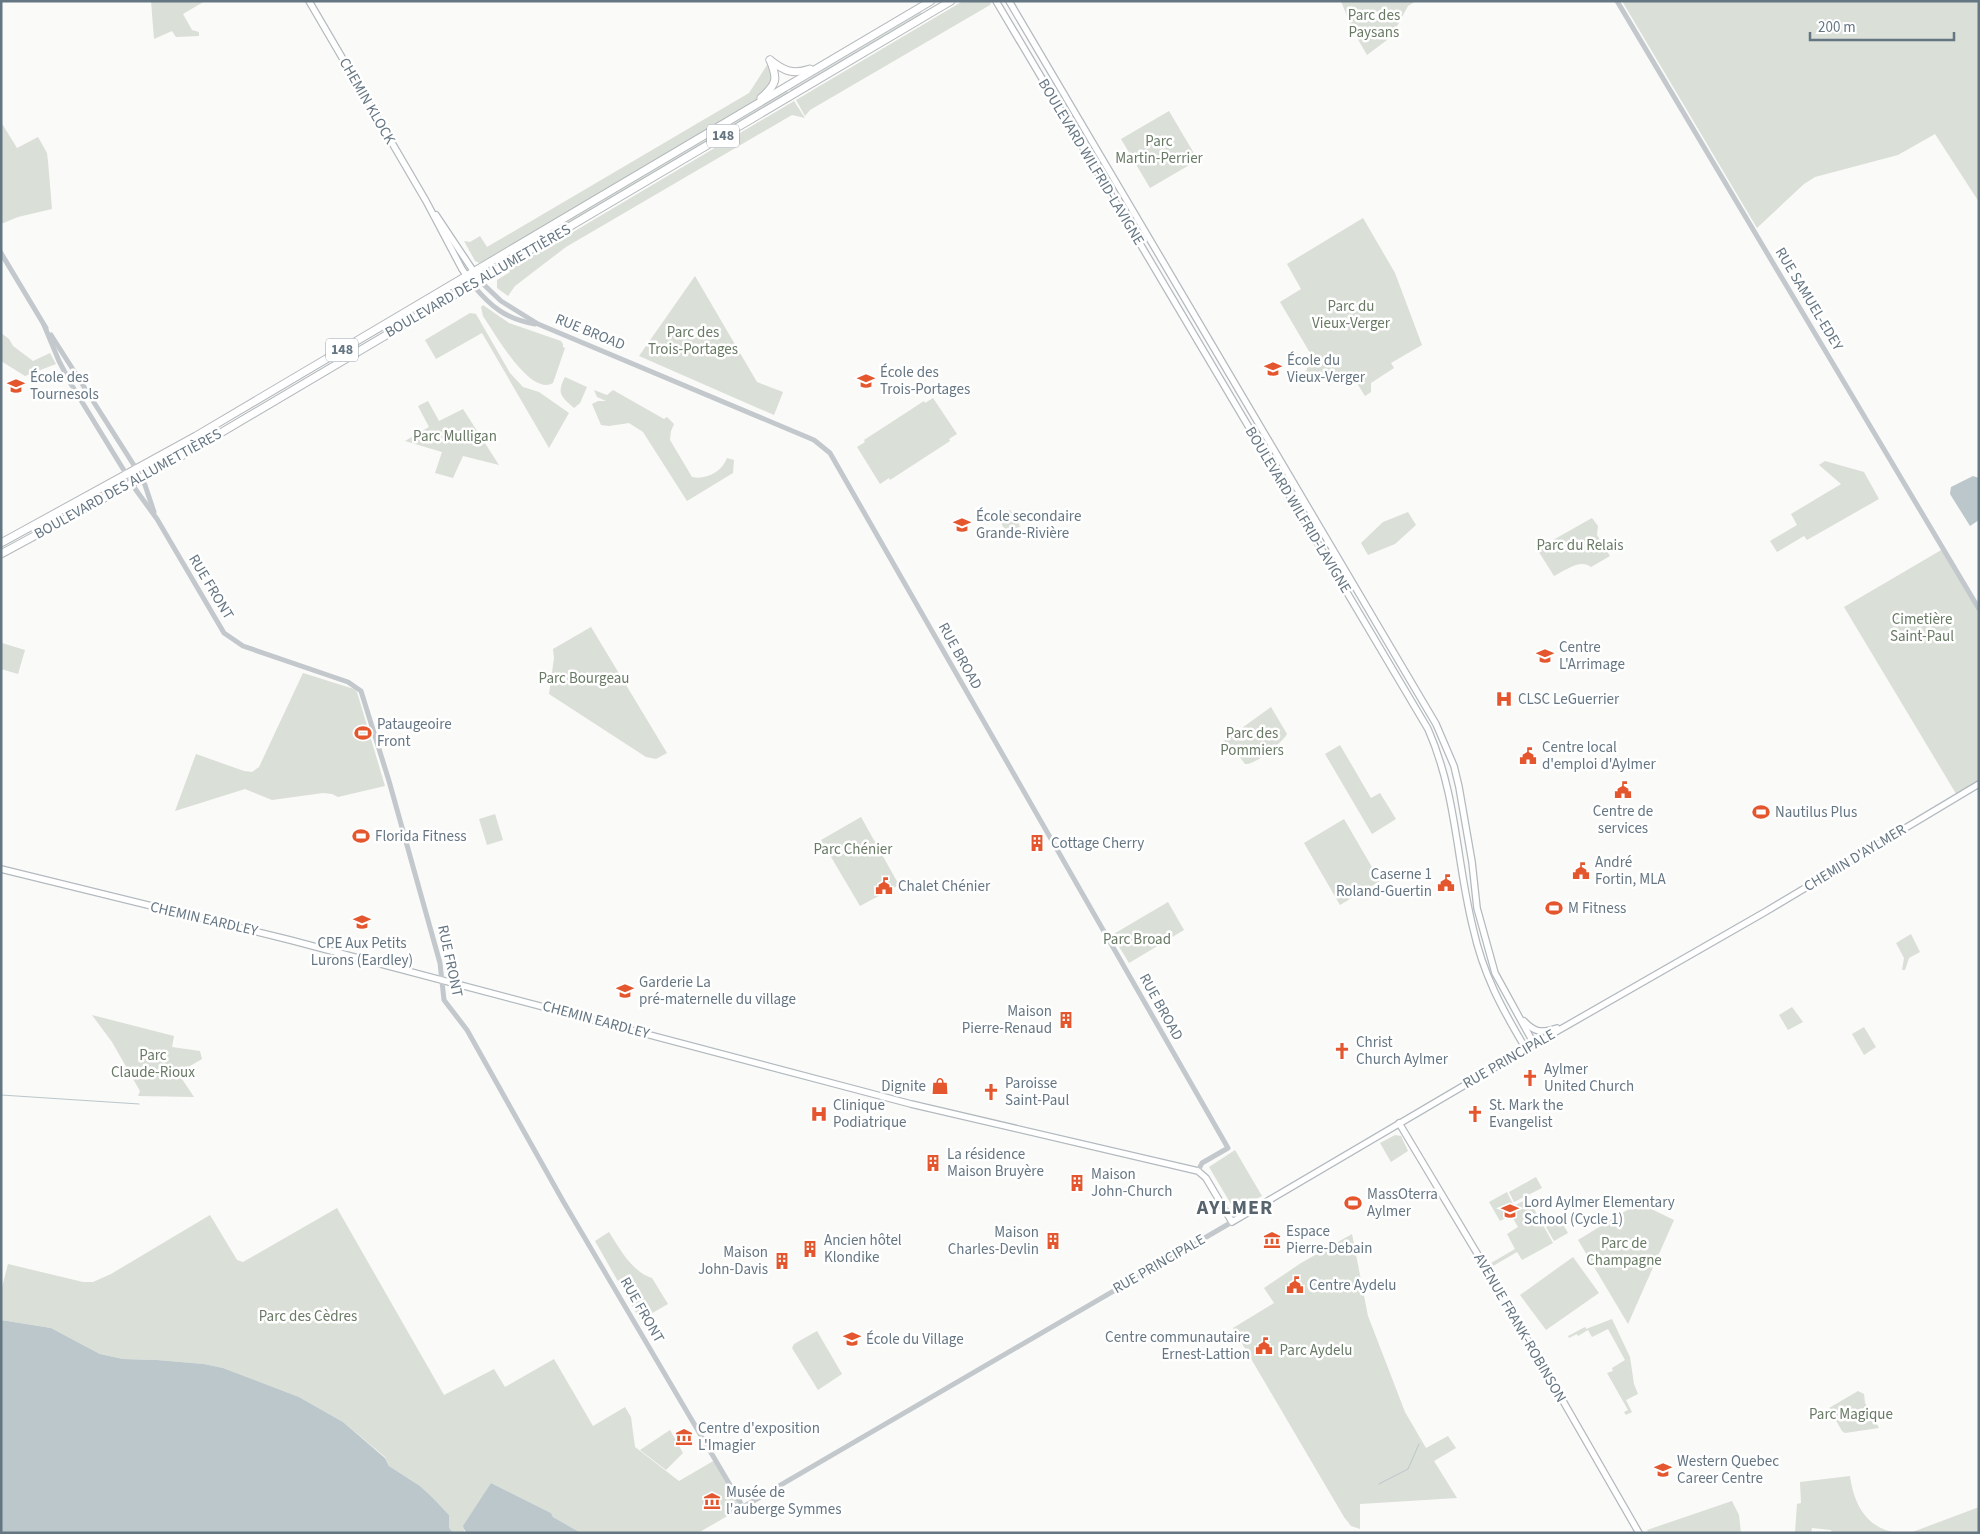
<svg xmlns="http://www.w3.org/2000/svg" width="1980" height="1534" font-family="'Source Sans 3',sans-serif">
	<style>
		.green { fill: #dadfd7 }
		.water { fill: #bbc7cb }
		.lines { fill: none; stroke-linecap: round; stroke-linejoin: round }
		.stream { stroke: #bbc7cb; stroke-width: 1 }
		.secondary-casing { stroke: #b3babf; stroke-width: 8 }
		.trunk-casing { stroke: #b4b9bd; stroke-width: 9 }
		.tertiary { stroke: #c3c8cc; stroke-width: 5 }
		.secondary { stroke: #fff; stroke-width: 5.5 }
		.trunk { stroke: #fff; stroke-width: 7 }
		.labels { text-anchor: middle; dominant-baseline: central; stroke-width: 5; stroke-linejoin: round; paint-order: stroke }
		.shield { fill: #fff; stroke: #939fa8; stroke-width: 1 }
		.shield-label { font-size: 14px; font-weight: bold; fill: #657683 }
		.park-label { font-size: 15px; fill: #687a64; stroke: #fff }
		.street-label { font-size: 15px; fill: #657683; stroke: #fff }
		.poi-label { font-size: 15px; fill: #657683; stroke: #fff; text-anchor: start }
		.district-label { font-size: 20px; font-weight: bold; letter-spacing: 1px; fill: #57646e; stroke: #fff }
	</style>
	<rect width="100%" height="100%" fill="#fafaf8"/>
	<!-- green -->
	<g class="green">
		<path d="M151,1H205L183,14L192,30L199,32V36L176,37L172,31L154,39Z"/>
		<path d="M963,1H992L990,5L810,110L805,116L796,100Z"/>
		<path d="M1341,1H1416L1408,6L1391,37L1367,55L1352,29Z"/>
		<path d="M1622,1H1979V202L1935,134L1898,155L1815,177L1804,184L1757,228Z"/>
		<path d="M921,12L922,14L792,93L790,90Z"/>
		<path d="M769,62L775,78L764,95L756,101L491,258L479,263L475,261L464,241L470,242L480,236L487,247L749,93Z"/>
		<path d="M787,91L789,94L540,242L539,240L570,219Z"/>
		<path d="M794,101L805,118L792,115L566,247L515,286L508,296L497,288V280L510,272L509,270Z"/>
		<path d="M1169,111L1198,160L1150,188L1121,139Z"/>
		<path d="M1,122L17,148L38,137L47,153L48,161L52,209L18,217L1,224Z"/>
		<path d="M1363,218L1395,273L1422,345L1391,363L1394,368L1371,383V392L1365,396L1350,372L1329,385L1323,375L1317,380L1308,377L1306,373L1307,368L1316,363L1280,302L1301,289L1287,264Z"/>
		<path d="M695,276L757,382L783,392L774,415L639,356Z"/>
		<path d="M483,305L509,323L561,341L563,344V347L565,348L553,383C530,397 494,332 483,316L481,307Z"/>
		<path d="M470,313L476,314L510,373L523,387L539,392L569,413L549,448L482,333L436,359L425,340Z"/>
		<path d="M1,333L9,339L13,346L33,361L50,353L56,364L25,376L1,361Z"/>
		<path d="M565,377L587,387L580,403L574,408C562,397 556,394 565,377Z"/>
		<path d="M594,390L607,395L613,390L664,419L667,417L674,424L671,431L670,440L692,477C706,480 722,472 727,458L734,460L733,473L687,501L643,432L629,423L609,426L601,425L592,404L598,401H606L597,397Z"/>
		<path d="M933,398L957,434L949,439L950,441L890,480L889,478L880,484L857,447L865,442L864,440L924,401L925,403Z"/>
		<path d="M428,401L439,421L463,409L499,465L463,456L453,478L435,473L442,452L405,441L429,427L418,406Z"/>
		<path d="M1825,461L1864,472L1879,499L1807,540L1804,536L1777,552L1770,541L1797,525L1791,514L1841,484L1819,465Z"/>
		<path d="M1010,510L1012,513L1017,511L1022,520L1018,522L1020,527L1011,531L1009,528L1005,530L1000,521L1004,518L1002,514Z"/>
		<path d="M1408,512L1416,525L1395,544L1368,555L1361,543L1383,522Z"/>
		<path d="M1592,518L1598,526L1597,535L1610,556L1591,567C1581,558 1564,571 1554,576L1537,549Z"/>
		<path d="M1943,549L1979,609V784L1958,797L1844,607Z"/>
		<path d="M591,627L667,753L656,759L646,757L549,694L554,658L553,649Z"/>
		<path d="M2,643L25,650L18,674L1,669Z"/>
		<path d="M303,673L354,689L357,692L385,786L338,797L332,794L323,793L272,800L245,789L175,811L196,754L244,771L252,772L259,767Z"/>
		<path d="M1271,707L1287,734C1282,743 1254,766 1245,764L1232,747L1221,743Z"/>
		<path d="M1340,745L1371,798L1380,793L1396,819L1372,834L1325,754Z"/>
		<path d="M495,814L503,840L487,845L479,819Z"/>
		<path d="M861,817L899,885L860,906L821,840Z"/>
		<path d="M1344,819L1380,881L1340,905L1304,843Z"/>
		<path d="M1168,902L1184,930L1129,963L1112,935Z"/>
		<path d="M1911,934L1920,952L1909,958L1905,970H1902L1904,958L1896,943Z"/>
		<path d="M1792,1007L1803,1022L1788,1030L1779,1015Z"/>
		<path d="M92,1015L174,1036L172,1047L200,1051L202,1059L178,1073L194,1097L138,1096L140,1091L112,1042Z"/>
		<path d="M1864,1027L1876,1047L1864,1055L1852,1034Z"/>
		<path d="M1395,1135L1401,1136L1408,1151L1391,1162L1380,1143Z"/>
		<path d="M1235,1150L1262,1196L1235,1211L1209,1167Z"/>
		<path d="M1536,1177L1542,1188L1514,1202L1509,1192Z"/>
		<path d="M1507,1192L1514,1206L1528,1198L1553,1243L1522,1260L1517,1252L1493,1266L1491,1263L1515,1249L1507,1234L1518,1227L1511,1215L1500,1221L1489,1202Z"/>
		<path d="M1637,1204L1643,1205L1674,1220L1628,1324L1578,1240Z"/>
		<path d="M337,1208L444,1395L494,1369L505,1387L554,1359L593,1426L625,1407L631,1417L635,1447L679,1481L715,1460L743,1507L698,1533H581L553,1517L551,1513L491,1483L464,1531L466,1533H453L449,1529V1515L432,1497L420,1486L389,1466L385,1457L343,1422L299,1397L223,1368L204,1364L157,1360L123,1359L100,1354L51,1328L1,1320V1291L8,1264L83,1282H93L111,1274L210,1215L237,1260L243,1262Z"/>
		<path d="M1560,1219L1568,1233L1554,1241L1546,1227Z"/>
		<path d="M609,1232C620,1249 632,1272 652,1278L668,1304L640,1320L595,1241Z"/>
		<path d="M1352,1234L1368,1316L1405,1412L1426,1448L1448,1436L1456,1448L1434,1461L1457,1498L1360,1504V1529L1351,1526L1344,1517L1233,1328L1274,1303L1264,1288L1301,1263Z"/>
		<path d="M1573,1257L1599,1293L1546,1330L1520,1295Z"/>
		<path d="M1612,1319L1630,1357L1634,1384L1638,1394L1626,1400L1632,1412L1626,1415L1624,1412L1628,1410L1607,1373L1613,1371L1612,1368L1625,1360L1608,1329L1592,1337L1588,1330L1578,1336L1577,1334L1569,1338L1568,1336L1585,1327L1586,1329Z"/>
		<path d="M817,1331L842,1374L818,1390L792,1348L794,1344Z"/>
		<path d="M1858,1391L1864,1394L1865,1403L1879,1428L1845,1433L1842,1431L1829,1408Z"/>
		<path d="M670,1430L683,1453L666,1470L640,1450Z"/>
		<path d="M1850,1476C1854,1505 1867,1529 1898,1533H1832L1831,1530L1812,1528L1811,1533H1795L1797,1504L1801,1503L1800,1482Z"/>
		<path d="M1732,1501L1739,1515L1741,1533H1649L1647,1530Z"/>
		<path d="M1979,1507V1533H1910Z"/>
	</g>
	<!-- water -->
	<g class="water">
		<path d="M1973,476L1979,478V520L1970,526L1950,494L1951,487Z"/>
		<path d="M1,1320L51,1328L100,1354L123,1359L157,1360L204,1364L223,1368L299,1397L343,1422L385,1458L389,1466L420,1486L432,1497L449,1515V1528L453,1533H1Z"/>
		<path d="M491,1483L551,1513L553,1517L581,1533H466L463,1526Z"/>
	</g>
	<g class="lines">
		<!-- stream -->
		<g class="stream">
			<path d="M1,1095L139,1104"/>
			<path d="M1379,1484L1408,1469L1419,1444"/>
		</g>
		<!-- secondary casing -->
		<g class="secondary-casing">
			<g id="secondary">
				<path d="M309,1L426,201L462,269L473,285"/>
				<path d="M996,1L1428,729C1457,795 1456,860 1473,928C1483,974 1502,1009 1526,1049"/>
				<path d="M1009,1L1436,724L1454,766L1459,787L1472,862L1477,908L1495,973L1534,1044"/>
				<path d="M436,215L480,281"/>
				<path d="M1,869L290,940L911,1104L1198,1171L1206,1178L1232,1222L1526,1049L1765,912L1979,784"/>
				<path d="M1524,1021C1535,1033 1542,1033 1557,1028"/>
				<path d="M1399,1123L1502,1295L1639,1533"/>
			</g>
		</g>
		<!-- trunk casing -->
		<g class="trunk-casing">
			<g id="trunk">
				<path d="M770,60C784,71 793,75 810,69"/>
				<path d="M761,98C777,84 778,79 770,60"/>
				<path d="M1,543L196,436L931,1"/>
				<path d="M1,554L180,457L951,1"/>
			</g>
		</g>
		<!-- tertiary -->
		<g class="tertiary">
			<path d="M1617,1L1979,609"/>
			<path d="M1,253L46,328"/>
			<path d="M480,281L501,301L538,324L814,440L830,453L1228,1148L1202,1163L1198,1171"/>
			<path d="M473,285C491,307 506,319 535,324"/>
			<path d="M44,325L59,361L71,384L136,490L157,519L224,633L243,646L348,682L361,691L389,781L440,963L444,1000L467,1030L563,1201L743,1507L1232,1222"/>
			<path d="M51,335L137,470L145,485L154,512"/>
		</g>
		<!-- secondary -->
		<use href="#secondary" class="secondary"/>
		<!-- trunk -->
		<use href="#trunk" class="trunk"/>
	</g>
	<!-- icons -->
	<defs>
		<g id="school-bare" transform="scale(1.35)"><path d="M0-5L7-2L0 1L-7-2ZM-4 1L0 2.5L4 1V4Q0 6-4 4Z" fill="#e4572e" stroke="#fff" stroke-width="2.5" paint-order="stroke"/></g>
		<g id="hospital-bare" transform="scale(1.35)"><path d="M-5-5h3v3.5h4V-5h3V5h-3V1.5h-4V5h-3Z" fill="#e4572e" stroke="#fff" stroke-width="2.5" paint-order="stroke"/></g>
		<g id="stadium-bare" transform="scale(1.35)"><path d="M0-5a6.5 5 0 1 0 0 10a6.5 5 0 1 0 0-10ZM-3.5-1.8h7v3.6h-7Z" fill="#e4572e" stroke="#fff" stroke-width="2.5" paint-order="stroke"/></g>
		<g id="civic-bare" transform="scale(1.35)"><path d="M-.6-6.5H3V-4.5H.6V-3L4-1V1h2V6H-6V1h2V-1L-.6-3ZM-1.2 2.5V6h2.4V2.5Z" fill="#e4572e" stroke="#fff" stroke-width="2.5" paint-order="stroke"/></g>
		<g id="building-bare" transform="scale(1.35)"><path d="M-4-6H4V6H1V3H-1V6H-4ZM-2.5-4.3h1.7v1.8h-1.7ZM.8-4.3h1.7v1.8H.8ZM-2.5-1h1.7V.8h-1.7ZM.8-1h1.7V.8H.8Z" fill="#e4572e" stroke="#fff" stroke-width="2.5" paint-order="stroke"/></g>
		<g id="church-bare" transform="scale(1.35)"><path d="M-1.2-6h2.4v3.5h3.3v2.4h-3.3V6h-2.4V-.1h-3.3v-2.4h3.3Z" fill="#e4572e" stroke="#fff" stroke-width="2.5" paint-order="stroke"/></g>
		<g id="shop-bare" transform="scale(1.35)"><path d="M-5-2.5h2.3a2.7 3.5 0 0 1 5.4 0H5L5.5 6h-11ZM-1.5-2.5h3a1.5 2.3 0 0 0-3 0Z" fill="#e4572e" stroke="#fff" stroke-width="2.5" paint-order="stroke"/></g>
		<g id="museum-bare" transform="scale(1.35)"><path d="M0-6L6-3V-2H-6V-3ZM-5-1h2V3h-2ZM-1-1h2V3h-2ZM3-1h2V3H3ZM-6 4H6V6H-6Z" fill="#e4572e" stroke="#fff" stroke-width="2.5" paint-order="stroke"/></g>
	</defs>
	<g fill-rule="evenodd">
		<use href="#school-bare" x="1273" y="369"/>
		<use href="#school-bare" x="866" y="381"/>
		<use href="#school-bare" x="16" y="386"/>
		<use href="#school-bare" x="962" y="525"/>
		<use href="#school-bare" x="1545" y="656"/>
		<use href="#hospital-bare" x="1504" y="699"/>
		<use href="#stadium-bare" x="363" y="733"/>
		<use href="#civic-bare" x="1528" y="756"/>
		<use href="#civic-bare" x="1623" y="790"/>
		<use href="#stadium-bare" x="1761" y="812"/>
		<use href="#stadium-bare" x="361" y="836"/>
		<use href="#building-bare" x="1037" y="843"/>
		<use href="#civic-bare" x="1581" y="871"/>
		<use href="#civic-bare" x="1446" y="883"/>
		<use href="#civic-bare" x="884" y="886"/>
		<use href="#stadium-bare" x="1554" y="908"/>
		<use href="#school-bare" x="362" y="922"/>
		<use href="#school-bare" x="625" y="991"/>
		<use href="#building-bare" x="1066" y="1020"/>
		<use href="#church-bare" x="1342" y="1051"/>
		<use href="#church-bare" x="1530" y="1078"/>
		<use href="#shop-bare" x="940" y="1086"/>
		<use href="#church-bare" x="991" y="1092"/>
		<use href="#hospital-bare" x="819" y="1114"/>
		<use href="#church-bare" x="1475" y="1114"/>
		<use href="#building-bare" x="933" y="1163"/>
		<use href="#building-bare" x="1077" y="1183"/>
		<use href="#stadium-bare" x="1353" y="1203"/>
		<use href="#school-bare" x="1510" y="1211"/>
		<use href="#museum-bare" x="1272" y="1240"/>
		<use href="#building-bare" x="1053" y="1241"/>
		<use href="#building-bare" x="810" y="1249"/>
		<use href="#building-bare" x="782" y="1261"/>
		<use href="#civic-bare" x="1295" y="1285"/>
		<use href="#school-bare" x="852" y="1339"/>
		<use href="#civic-bare" x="1264" y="1346"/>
		<use href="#museum-bare" x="684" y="1437"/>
		<use href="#school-bare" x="1663" y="1470"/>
		<use href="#museum-bare" x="712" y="1501"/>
	</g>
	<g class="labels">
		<!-- shield labels -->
		<g class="shield">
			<rect x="707" y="124.5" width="32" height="23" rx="4"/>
			<rect x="326" y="338.5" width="32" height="23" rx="4"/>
		</g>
		<g class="shield-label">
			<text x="723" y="136">148</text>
			<text x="342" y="350">148</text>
		</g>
		<!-- park labels -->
		<g class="park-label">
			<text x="1374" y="15">Parc des<tspan x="1374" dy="17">Paysans</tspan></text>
			<text x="1159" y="141">Parc<tspan x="1159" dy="17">Martin-Perrier</tspan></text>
			<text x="1351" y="306">Parc du<tspan x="1351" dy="17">Vieux-Verger</tspan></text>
			<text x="693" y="332">Parc des<tspan x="693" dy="17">Trois-Portages</tspan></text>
			<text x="455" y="436">Parc Mulligan</text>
			<text x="1580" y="545">Parc du Relais</text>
			<text x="1922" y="619">Cimetière<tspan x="1922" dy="17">Saint-Paul</tspan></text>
			<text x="584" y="678">Parc Bourgeau</text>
			<text x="1252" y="733">Parc des<tspan x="1252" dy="17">Pommiers</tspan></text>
			<text x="853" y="849">Parc Chénier</text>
			<text x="1137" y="939">Parc Broad</text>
			<text x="153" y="1055">Parc<tspan x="153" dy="17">Claude-Rioux</tspan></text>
			<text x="1624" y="1243">Parc de<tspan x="1624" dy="17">Champagne</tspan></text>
			<text x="308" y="1316">Parc des Cèdres</text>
			<text x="1316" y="1350">Parc Aydelu</text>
			<text x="1851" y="1414">Parc Magique</text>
		</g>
		<!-- street labels -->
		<g class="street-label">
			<text transform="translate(367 101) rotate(60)">CHEMIN KLOCK</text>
			<text transform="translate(1091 162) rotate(59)">BOULEVARD WILFRID-LAVIGNE</text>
			<text transform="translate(478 281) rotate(-30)">BOULEVARD DES ALLUMETTIÈRES</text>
			<text transform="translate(1809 299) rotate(59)">RUE SAMUEL-EDEY</text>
			<text transform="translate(590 332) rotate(22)">RUE BROAD</text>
			<text transform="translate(128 484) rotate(-29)">BOULEVARD DES ALLUMETTIÈRES</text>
			<text transform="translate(1298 510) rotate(59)">BOULEVARD WILFRID-LAVIGNE</text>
			<text transform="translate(211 587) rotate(59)">RUE FRONT</text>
			<text transform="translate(960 656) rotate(61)">RUE BROAD</text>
			<text transform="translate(1855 858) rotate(-31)">CHEMIN D'AYLMER</text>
			<text transform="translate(204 919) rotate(13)">CHEMIN EARDLEY</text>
			<text transform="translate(450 961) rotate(78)">RUE FRONT</text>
			<text transform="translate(1161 1007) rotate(61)">RUE BROAD</text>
			<text transform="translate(596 1020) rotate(15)">CHEMIN EARDLEY</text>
			<text transform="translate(1509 1059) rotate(-30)">RUE PRINCIPALE</text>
			<text transform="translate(1159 1264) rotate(-30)">RUE PRINCIPALE</text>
			<text transform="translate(642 1310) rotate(60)">RUE FRONT</text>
			<text transform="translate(1520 1328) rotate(60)">AVENUE FRANK-ROBINSON</text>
		</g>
		<!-- poi labels -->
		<g class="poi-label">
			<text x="1287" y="360">École du<tspan x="1287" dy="17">Vieux-Verger</tspan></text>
			<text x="880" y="372">École des<tspan x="880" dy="17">Trois-Portages</tspan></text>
			<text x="30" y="377">École des<tspan x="30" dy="17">Tournesols</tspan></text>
			<text x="976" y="516">École secondaire<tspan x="976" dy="17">Grande-Rivière</tspan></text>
			<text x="1559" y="647">Centre<tspan x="1559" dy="17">L'Arrimage</tspan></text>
			<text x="1518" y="699">CLSC LeGuerrier</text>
			<text x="377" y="724">Pataugeoire<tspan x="377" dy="17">Front</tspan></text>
			<text x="1542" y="747">Centre local<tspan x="1542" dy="17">d'emploi d'Aylmer</tspan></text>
			<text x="1623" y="811" text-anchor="middle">Centre de<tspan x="1623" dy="17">services</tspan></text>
			<text x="1775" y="812">Nautilus Plus</text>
			<text x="375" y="836">Florida Fitness</text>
			<text x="1051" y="843">Cottage Cherry</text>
			<text x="1595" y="862">André<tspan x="1595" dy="17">Fortin, MLA</tspan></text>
			<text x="1432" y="874" text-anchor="end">Caserne 1<tspan x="1432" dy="17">Roland-Guertin</tspan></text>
			<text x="898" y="886">Chalet Chénier</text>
			<text x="1568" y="908">M Fitness</text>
			<text x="362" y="943" text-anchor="middle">CPE Aux Petits<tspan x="362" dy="17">Lurons (Eardley)</tspan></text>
			<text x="639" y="982">Garderie La<tspan x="639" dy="17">pré-maternelle du village</tspan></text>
			<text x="1052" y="1011" text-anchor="end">Maison<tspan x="1052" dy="17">Pierre-Renaud</tspan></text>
			<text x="1356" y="1042">Christ<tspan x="1356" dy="17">Church Aylmer</tspan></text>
			<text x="1544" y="1069">Aylmer<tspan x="1544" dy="17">United Church</tspan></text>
			<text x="1005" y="1083">Paroisse<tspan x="1005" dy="17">Saint-Paul</tspan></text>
			<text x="926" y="1086" text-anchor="end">Dignite</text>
			<text x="833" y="1105">Clinique<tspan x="833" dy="17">Podiatrique</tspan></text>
			<text x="1489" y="1105">St. Mark the<tspan x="1489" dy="17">Evangelist</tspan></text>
			<text x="947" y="1154">La résidence<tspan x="947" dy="17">Maison Bruyère</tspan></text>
			<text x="1091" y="1174">Maison<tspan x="1091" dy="17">John-Church</tspan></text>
			<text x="1367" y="1194">MassOterra<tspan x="1367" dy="17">Aylmer</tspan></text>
			<text x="1524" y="1202">Lord Aylmer Elementary<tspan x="1524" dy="17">School (Cycle 1)</tspan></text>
			<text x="1286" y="1231">Espace<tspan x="1286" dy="17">Pierre-Debain</tspan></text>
			<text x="1039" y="1232" text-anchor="end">Maison<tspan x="1039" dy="17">Charles-Devlin</tspan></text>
			<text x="824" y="1240">Ancien hôtel<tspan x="824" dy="17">Klondike</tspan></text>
			<text x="768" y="1252" text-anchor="end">Maison<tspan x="768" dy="17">John-Davis</tspan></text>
			<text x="1309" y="1285">Centre Aydelu</text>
			<text x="1250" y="1337" text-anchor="end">Centre communautaire<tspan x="1250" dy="17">Ernest-Lattion</tspan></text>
			<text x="866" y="1339">École du Village</text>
			<text x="698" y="1428">Centre d'exposition<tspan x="698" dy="17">L'Imagier</tspan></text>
			<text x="1677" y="1461">Western Quebec<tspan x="1677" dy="17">Career Centre</tspan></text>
			<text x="726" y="1492">Musée de<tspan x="726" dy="17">l'auberge Symmes</tspan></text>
		</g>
		<!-- district labels -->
		<g class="district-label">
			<text x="1235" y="1208">AYLMER</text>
		</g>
	</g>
	<!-- border -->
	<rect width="1980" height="1534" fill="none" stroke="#657683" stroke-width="5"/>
	<!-- scale -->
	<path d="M1810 32v8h144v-8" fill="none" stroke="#657683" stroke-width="2.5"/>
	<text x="1818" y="32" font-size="15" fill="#657683" stroke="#ffffff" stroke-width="4" paint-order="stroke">200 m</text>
</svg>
